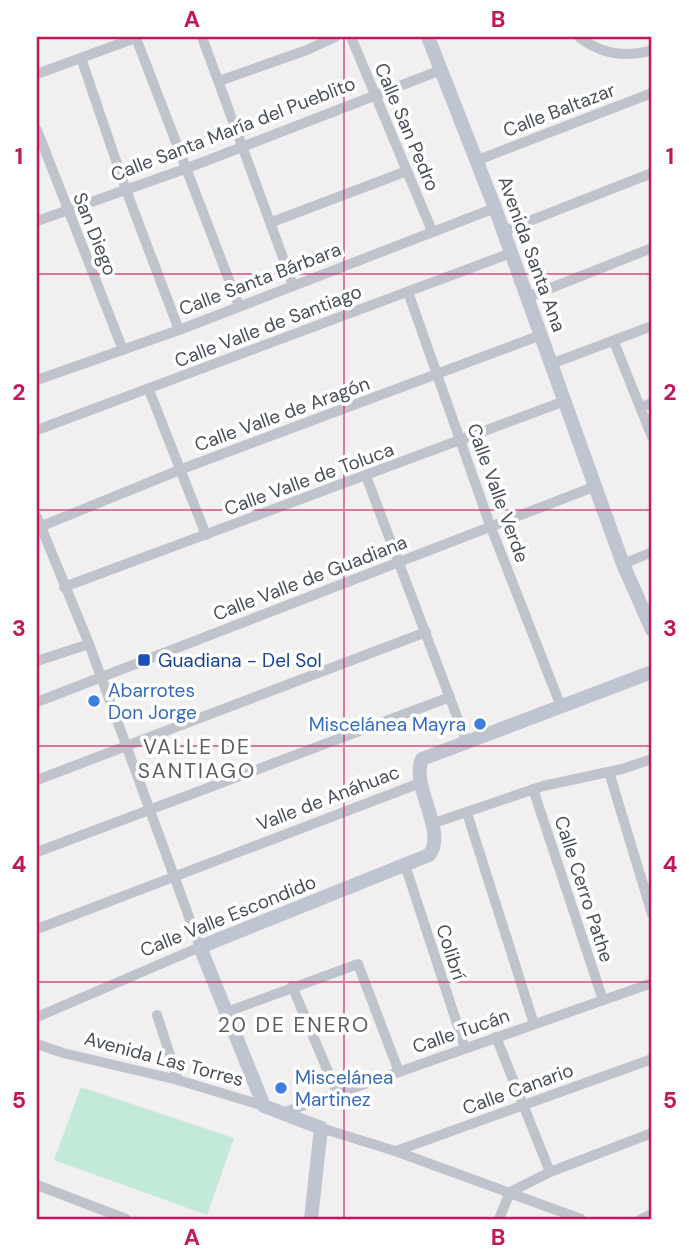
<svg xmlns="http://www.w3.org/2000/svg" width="689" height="1256" font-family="'DM Sans',sans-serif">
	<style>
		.green { fill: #c3ead8 }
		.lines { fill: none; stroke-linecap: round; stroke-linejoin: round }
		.street { stroke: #bfc4cc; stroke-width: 10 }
		.secondary { stroke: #bfc5d0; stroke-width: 14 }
		.grid { fill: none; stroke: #c2185b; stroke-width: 2; stroke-opacity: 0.55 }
		.transit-dot { fill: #1a4fb4; stroke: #fff; stroke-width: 2.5 }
		.shop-dot { fill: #3f7fe0; stroke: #fff; stroke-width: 2.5 }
		.labels { text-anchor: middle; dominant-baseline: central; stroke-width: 7; stroke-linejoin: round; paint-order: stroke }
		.street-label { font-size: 19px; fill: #49505a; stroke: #fff }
		.transit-label { font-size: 19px; fill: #164399; stroke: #fff; text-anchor: start }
		.shop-label { font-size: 19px; fill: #366cbe; stroke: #fff; text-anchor: start }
		.neighbourhood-label { font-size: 21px; letter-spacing: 2px; fill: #5c5e63; stroke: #fff }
		.neatline { fill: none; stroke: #c2185b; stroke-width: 2.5 }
		.grid-label { font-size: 23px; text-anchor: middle; font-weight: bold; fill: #c2185b }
	</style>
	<rect width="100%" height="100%" fill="#f1efef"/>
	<!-- green -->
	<path class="green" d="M81,1087L234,1138L207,1215L54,1160Z"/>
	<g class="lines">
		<!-- street -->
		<g class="street">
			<path d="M202,37L293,285"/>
			<path d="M351,37L432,231"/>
			<path d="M579,37C601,54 626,58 652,50"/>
			<path d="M136,38L239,306"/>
			<path d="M81,58L126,190L179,330"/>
			<path d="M37,74L138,37"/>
			<path d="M219,81L307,50L335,37"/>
			<path d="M37,130L123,350"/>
			<path d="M478,160L652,93"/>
			<path d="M37,221L185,169L441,70"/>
			<path d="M272,222L407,171"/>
			<path d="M504,231L652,173"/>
			<path d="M408,292L490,525L560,704"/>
			<path d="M528,297L652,248"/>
			<path d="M614,342L652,437"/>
			<path d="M551,364L652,326"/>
			<path d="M37,380L179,330L495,208"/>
			<path d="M149,390L206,535"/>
			<path d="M641,407L652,403"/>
			<path d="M37,430L511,253"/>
			<path d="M366,476L467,743"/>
			<path d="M37,517L89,644L200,947L37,1017"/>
			<path d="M37,528L182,469L541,335"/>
			<path d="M623,564L652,552"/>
			<path d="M64,587L565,401"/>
			<path d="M37,661L89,644"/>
			<path d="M37,702L596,486"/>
			<path d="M609,772L652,914"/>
			<path d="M37,780L426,632"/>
			<path d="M533,789L603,1000"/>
			<path d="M467,813L534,1024"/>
			<path d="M431,824L543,786L622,769L652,759"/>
			<path d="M37,852L450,697"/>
			<path d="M405,865L465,1048"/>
			<path d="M37,929L420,783"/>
			<path d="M292,986L337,1093"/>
			<path d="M224,1013L358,964L399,1072"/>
			<path d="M157,1015L178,1080"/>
			<path d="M496,1037L550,1172"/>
			<path d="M37,1044L63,1053L178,1080L264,1106"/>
			<path d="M282,1113L652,983"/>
			<path d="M321,1128L395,1151L581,1219"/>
			<path d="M396,1151L652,1059"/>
			<path d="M37,1185L126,1219"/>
			<path d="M499,1219L510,1192L550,1172L652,1133"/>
			<path d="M641,1219L652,1214"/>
		</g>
		<!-- secondary -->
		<g class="secondary">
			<path d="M428,37L495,208L623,564L652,630"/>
			<path d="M311,1219L321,1128L264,1106L200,947L429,855C448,832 410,786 422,759L652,672"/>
		</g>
	</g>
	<!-- grid -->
	<path class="grid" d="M344,37V1219M37,274H652M37,510H652M37,746H652M37,982H652"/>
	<!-- markers -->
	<rect class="transit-dot" x="137" y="653" width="14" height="14" rx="3.5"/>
	<g class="shop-dot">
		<circle cx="94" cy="701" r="7"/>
		<circle cx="480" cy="724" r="7"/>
		<circle cx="281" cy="1088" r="7"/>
	</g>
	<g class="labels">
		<!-- street labels -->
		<g class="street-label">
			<text transform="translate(559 110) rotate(-21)">Calle Baltazar</text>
			<text transform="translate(407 127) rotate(67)">Calle San Pedro</text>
			<text transform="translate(233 129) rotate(-21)">Calle Santa María del Pueblito</text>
			<text transform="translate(95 234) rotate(68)">San Diego</text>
			<text transform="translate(532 254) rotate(70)">Avenida Santa Ana</text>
			<text transform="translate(260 279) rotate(-21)">Calle Santa Bárbara</text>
			<text transform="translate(268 326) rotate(-21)">Calle Valle de Santiago</text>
			<text transform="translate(282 414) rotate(-20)">Calle Valle de Aragón</text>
			<text transform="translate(309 479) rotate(-20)">Calle Valle de Toluca</text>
			<text transform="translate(498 493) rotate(70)">Calle Valle Verde</text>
			<text transform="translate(310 578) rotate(-21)">Calle Valle de Guadiana</text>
			<text transform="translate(328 798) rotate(-21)">Valle de Anáhuac</text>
			<text transform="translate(584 889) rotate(72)">Calle Cerro Pathe</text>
			<text transform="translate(228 916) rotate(-22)">Calle Valle Escondido</text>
			<text transform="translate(451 952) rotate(72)">Colibrí</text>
			<text transform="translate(461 1031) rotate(-19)">Calle Tucán</text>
			<text transform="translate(164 1059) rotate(15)">Avenida Las Torres</text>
			<text transform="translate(518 1089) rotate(-20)">Calle Canario</text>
		</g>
		<!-- transit labels -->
		<g class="transit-label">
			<text x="158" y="660">Guadiana - Del Sol</text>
		</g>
		<!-- shop labels -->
		<g class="shop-label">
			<text x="108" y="690">Abarrotes<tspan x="108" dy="22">Don Jorge</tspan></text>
			<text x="466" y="724" text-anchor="end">Miscelánea Mayra</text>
			<text x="295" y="1077">Miscelánea<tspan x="295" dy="22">Martinez</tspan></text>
		</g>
		<!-- neighbourhood labels -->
		<g class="neighbourhood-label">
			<text x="197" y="747">VALLE DE<tspan x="197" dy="24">SANTIAGO</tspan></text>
			<text x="294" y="1025">20 DE ENERO</text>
		</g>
	</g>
	<!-- border -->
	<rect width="689" height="1256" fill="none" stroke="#ffffff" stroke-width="77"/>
	<rect x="38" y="38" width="612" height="1180" class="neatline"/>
	<g class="grid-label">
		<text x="192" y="27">A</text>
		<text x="498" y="27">B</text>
		<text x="19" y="164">1</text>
		<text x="670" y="164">1</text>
		<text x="19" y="400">2</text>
		<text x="670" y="400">2</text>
		<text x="19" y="636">3</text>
		<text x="670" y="636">3</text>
		<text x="19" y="872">4</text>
		<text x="670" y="872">4</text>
		<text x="19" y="1108">5</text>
		<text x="670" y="1108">5</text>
		<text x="192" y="1245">A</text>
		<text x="498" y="1245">B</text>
	</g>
</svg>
